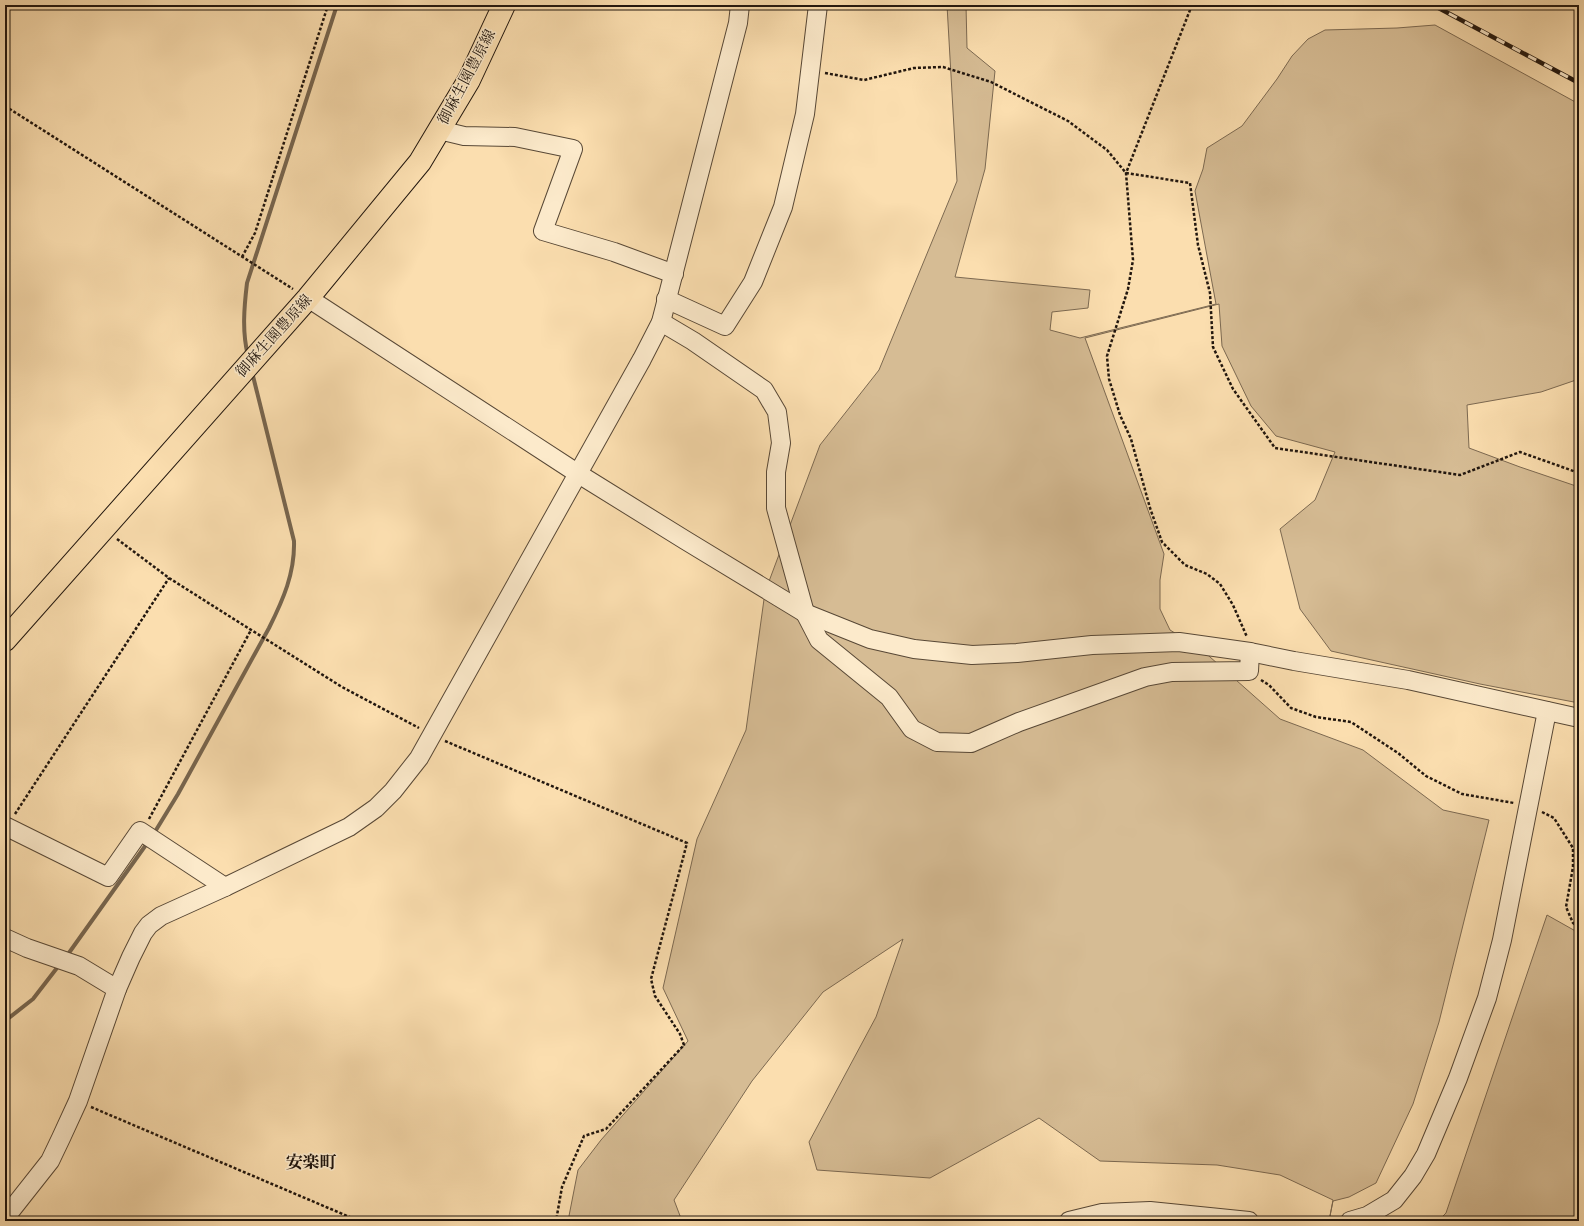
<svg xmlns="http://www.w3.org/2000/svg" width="1584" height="1226" font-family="'IM FELL DW Pica','Noto Serif JP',serif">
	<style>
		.green { fill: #d6bc94; stroke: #7c6951 }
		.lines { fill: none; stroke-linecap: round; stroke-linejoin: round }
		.stream { stroke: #77654e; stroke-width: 4 }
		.minor-casing { stroke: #584836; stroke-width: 20 }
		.major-casing { stroke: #21160e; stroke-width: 24 }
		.path { stroke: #21160e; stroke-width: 2.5; stroke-dasharray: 3 2; stroke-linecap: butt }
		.minor { stroke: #fceacb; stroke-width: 18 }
		.major { stroke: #fbdeaf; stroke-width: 22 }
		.rail-casing { stroke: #21160e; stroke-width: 4.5 }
		.rail { stroke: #fceacb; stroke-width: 3; stroke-dasharray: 9; stroke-linecap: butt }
		.labels { text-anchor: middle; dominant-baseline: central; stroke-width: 3; stroke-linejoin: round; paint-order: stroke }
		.street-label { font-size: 15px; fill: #21160e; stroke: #fceacb }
		.quarter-label { font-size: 17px; font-weight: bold; fill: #21160e; stroke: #fceacb }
	</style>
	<rect width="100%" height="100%" fill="#fbdeaf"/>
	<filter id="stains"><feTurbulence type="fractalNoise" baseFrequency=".005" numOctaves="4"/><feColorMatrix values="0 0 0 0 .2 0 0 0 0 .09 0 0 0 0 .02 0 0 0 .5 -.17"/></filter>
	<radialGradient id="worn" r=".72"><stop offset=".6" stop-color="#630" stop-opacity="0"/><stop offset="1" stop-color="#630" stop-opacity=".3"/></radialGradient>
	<!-- green -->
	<g class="green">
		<path d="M947,5H966L967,48L995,71L985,169L955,277L1090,290L1088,308L1052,312L1050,330L1080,338L1216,304L1195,191L1203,169L1207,148L1242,126L1277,79L1292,56L1308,39L1325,30L1397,28L1435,25L1579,104V379L1541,392L1467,405L1469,448L1520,467L1579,487V703L1480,684L1331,651L1300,609L1280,529L1315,500L1335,452L1276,436L1251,406L1222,346L1219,304L1085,338L1164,554L1160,580V609L1170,630L1201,649L1280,719L1363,750L1443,810L1489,820L1439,1022L1413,1104L1376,1183L1349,1197L1333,1201L1329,1221L1333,1200L1280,1175L1217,1165L1100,1161L1039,1118L930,1178L817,1170L809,1142L876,1017L903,939L823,992L752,1081L674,1200L682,1221H568L578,1170L601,1140L688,1041L663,988L697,839L746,730L765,592L820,445L879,370L957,181Z"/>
		<path d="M1547,915L1579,933V1221H1438L1446,1213Z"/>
	</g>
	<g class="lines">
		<!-- stream -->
		<g class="stream">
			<path d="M248,356C242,332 244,308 247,283L337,5"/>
			<path d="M153,835L178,794L269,628C283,600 295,573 294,541L252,372"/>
			<path d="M66,957L148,842"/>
			<path d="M5,1021L33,999L60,964"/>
		</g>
		<!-- minor casing -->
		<g class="minor-casing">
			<g id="minor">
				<path d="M439,130L464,136L515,137L573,149L543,231L614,252L674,274"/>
				<path d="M308,298L577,473L685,540L805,613L870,639L914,649L972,655L1017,653L1092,645L1179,642L1250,652L1294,661L1408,680L1579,718"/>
				<path d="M666,299L725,326L753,282L783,207L805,114L818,5"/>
				<path d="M661,322L693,341L764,390L777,412L781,443L776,472V508L805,613L819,640L889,697L912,729L937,742L971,743L1019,722L1145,677L1172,672L1249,671L1250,652"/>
				<path d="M5,829L7,827L108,877L140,831L225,887"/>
				<path d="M5,938L27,948L79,966L117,989"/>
				<path d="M5,1218L50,1161L61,1138L78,1101L117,989L131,957L143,933L149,925L161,916L225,887L349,827L376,808L393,791L419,758L642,359L661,322L738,23L740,5"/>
				<path d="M1069,1221L1102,1213L1150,1211L1249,1221"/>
				<path d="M1350,1221L1367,1216L1394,1200L1413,1176L1426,1154L1458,1078L1487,998L1502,940L1547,711"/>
			</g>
		</g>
		<!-- major casing -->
		<g class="major-casing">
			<path id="major" d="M5,640L308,298L420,162L469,80L504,5"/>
		</g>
		<!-- path -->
		<g class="path">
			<path d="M1192,5L1126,173L1133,260L1128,289L1107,356L1109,379L1120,415L1131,439L1150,508L1162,542L1185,565L1207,574L1220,584L1233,605L1247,637"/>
			<path d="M825,73L864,80L914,68L943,67L991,82L1068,121L1107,150L1126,173L1190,183L1198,245L1210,293L1213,347L1233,389L1275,448L1460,475L1520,452L1579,473"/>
			<path d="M5,106L293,289"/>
			<path d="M242,257L255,233L328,5"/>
			<path d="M117,539L169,578L229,616L342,687L419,728"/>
			<path d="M1261,680L1269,685L1291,708L1316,717L1351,722L1398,753L1426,776L1462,794L1514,803"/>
			<path d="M445,741L687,843L651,979L655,996L680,1034L684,1045L606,1129L584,1136L562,1187L556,1221"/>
			<path d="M1542,812L1554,818L1573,848V867L1566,907L1573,923L1579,927"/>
			<path d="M15,814L169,578"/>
			<path d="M149,819L251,630"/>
			<path d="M91,1107L359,1221"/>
		</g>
		<!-- minor -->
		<use href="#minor" class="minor"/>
		<!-- major -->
		<use href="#major" class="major"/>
		<!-- rail casing -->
		<g class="rail-casing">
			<path id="rail" d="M1433,5L1579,83"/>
		</g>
		<!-- rail -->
		<use href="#rail" class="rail"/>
	</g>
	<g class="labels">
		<!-- street labels -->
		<g class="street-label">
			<text transform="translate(467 77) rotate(-62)">御麻生園豊原線</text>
			<text transform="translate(274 336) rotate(-48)">御麻生園豊原線</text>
		</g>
		<!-- quarter labels -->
		<g class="quarter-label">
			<text x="311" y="1163">安楽町</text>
		</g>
	</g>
	<!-- margin -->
	<rect width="1584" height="1226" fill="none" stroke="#fbdeaf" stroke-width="20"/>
	<rect x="6" y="6" width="1572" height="1214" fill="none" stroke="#21160e" stroke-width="2"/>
	<rect x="10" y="10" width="1564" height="1206" fill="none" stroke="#21160e"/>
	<rect width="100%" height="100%" filter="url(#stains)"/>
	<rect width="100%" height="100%" fill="url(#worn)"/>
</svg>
